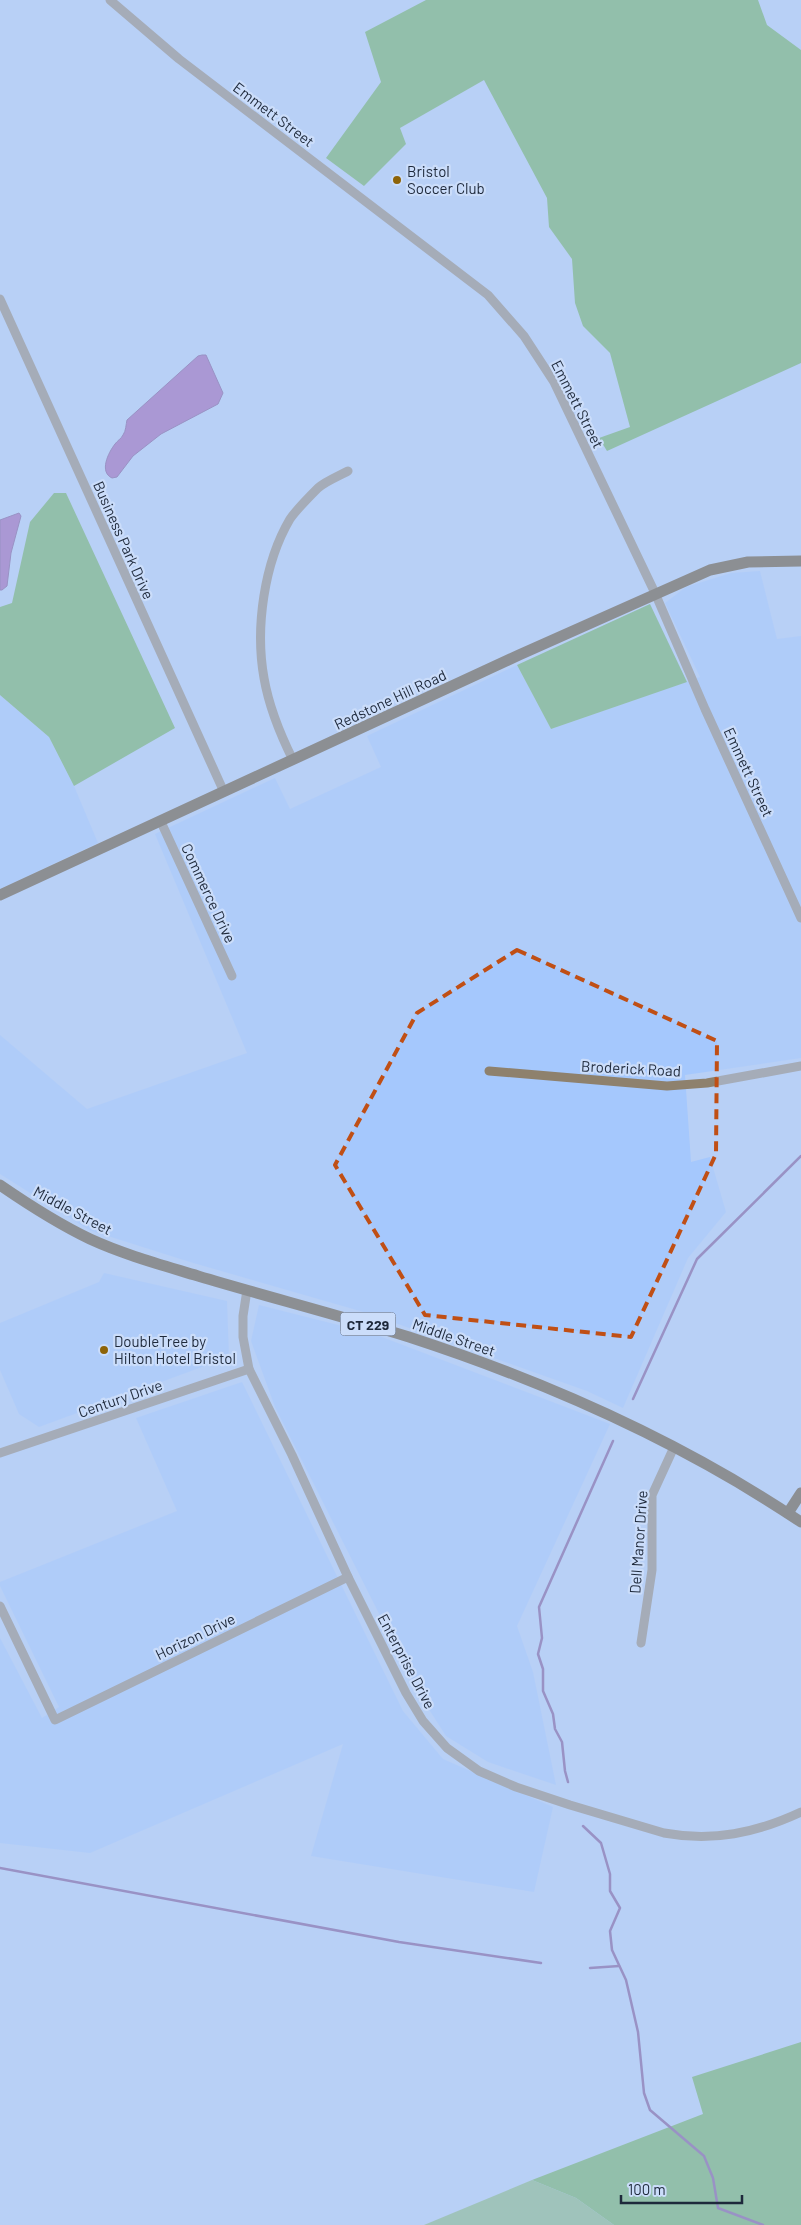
<svg xmlns="http://www.w3.org/2000/svg" width="801" height="2225" font-family="Barlow,sans-serif">
	<style>
		.built { fill: #a5c8fd }
		.green { fill: #82b474 }
		.forest { fill: #65ab50 }
		.water { fill: #95a; stroke: #744889 }
		.lines { fill: none; stroke-linecap: round; stroke-linejoin: round }
		.stream { stroke: #744889; stroke-width: 2.5 }
		.minor { stroke: #8e816d; stroke-width: 9 }
		.major { stroke: #58411b; stroke-width: 11 }
		.marked { fill: none; stroke: #c04f15; stroke-width: 4; stroke-dasharray: 10 6; stroke-linejoin: round }
		.poi-dot { fill: #8d6308; stroke: #cbddfa; stroke-width: 2 }
		.labels { text-anchor: middle; dominant-baseline: central; stroke-width: 4.5; stroke-linejoin: round; paint-order: stroke }
		.shield { fill: #cbddfa; stroke: #525f74; stroke-width: 1 }
		.shield-label { font-size: 14px; font-weight: bold; fill: #1e293b }
		.street-label { font-size: 15px; fill: #1e293b; stroke: #cbddfa }
		.poi-label { font-size: 15px; fill: #1e293b; stroke: #cbddfa; text-anchor: start }
	</style>
	<rect width="100%" height="100%" fill="#b8d0f6"/>
	<!-- built -->
	<g class="built">
		<path d="M760,571L777,639L801,636V1058L685,1075L691,1162L710,1157L726,1212L688,1258L623,1408L587,1391L367,1313L190,1262L89,1230L0,1174V1035L87,1109L247,1053L155,834L275,778L290,809L381,767L367,736L517,665L551,729L700,677L665,603L686,587L731,573Z"/>
		<path d="M0,695L49,737L74,786L98,843L0,889Z"/>
		<path d="M104,1273L227,1301L229,1357L39,1427L19,1414L0,1370V1323L99,1282Z"/>
		<path d="M259,1305L374,1334L610,1424L517,1626L533,1672L556,1785L488,1762L446,1736L421,1697L275,1407L251,1341Z"/>
		<path d="M242,1382L403,1711L443,1759L553,1807L534,1892L311,1856L343,1744L90,1853L0,1843V1638L42,1718L59,1707L0,1586V1582L177,1511L136,1418Z"/>
	</g>
	<!-- green -->
	<path class="green" d="M532,2180L576,2198L614,2225H424Z"/>
	<!-- forest -->
	<g class="forest">
		<path d="M426,0H758L767,25L801,50V363L607,451L599,438L630,427L610,353L583,326L575,303L572,259L549,227L547,198L484,80L400,128L406,144L364,186L326,158L381,82L365,32Z"/>
		<path d="M54,493H66L175,728L74,786L49,737L0,695V607L12,603L30,522Z"/>
		<path d="M650,604L687,682L551,729L517,665Z"/>
		<path d="M801,2042V2225H614L576,2198L532,2180L703,2114L692,2077Z"/>
	</g>
	<!-- water -->
	<g class="water">
		<path d="M202,355H206L223,393L218,404L161,434L133,456L117,477L112,478C99,472 108,453 115,444C117,441 121,439 123,435C126,431 126,424 127,420L198,356Z"/>
		<path d="M19,513L21,516L11,553L7,586L2,590H0V520Z"/>
	</g>
	<g class="lines">
		<!-- stream -->
		<g class="stream">
			<path d="M633,1399L697,1259L801,1156"/>
			<path d="M568,1782L565,1771L562,1742L555,1729L553,1714L543,1691V1669L538,1654L542,1638L539,1607L613,1441"/>
			<path d="M583,1826L601,1843L610,1874V1891L620,1908L610,1931L612,1950L626,1980L638,2032L644,2093L650,2110L704,2156L713,2178L718,2208L763,2225"/>
			<path d="M0,1868L399,1942L541,1963"/>
			<path d="M590,1968L619,1966"/>
		</g>
		<!-- minor -->
		<g class="minor">
			<path d="M110,0L179,59L488,295L524,336L554,382L655,593L705,709L801,918"/>
			<path d="M0,299L224,792"/>
			<path d="M293,760C280,734 269,707 264,678C255,628 264,563 290,519C297,509 309,497 318,488C326,481 339,476 348,471"/>
			<path d="M161,822L232,976"/>
			<path d="M489,1071L667,1086L707,1083L801,1066"/>
			<path d="M247,1290L243,1316V1337L249,1369L292,1455L348,1577L406,1693L423,1721L447,1748L479,1771L516,1787L570,1805L664,1833C713,1842 756,1833 801,1812"/>
			<path d="M0,1453L249,1369"/>
			<path d="M0,1606L55,1720L348,1577"/>
			<path d="M641,1643L652,1570V1495L674,1447"/>
		</g>
		<!-- major -->
		<g class="major">
			<path d="M0,895L519,655L710,570L748,562L801,561"/>
			<path d="M0,1185C29,1205 59,1224 90,1239C125,1255 162,1265 198,1276C268,1297 339,1315 409,1337C547,1382 680,1441 801,1522"/>
			<path d="M788,1513L801,1493"/>
		</g>
	</g>
	<!-- marked area -->
	<path d="M0 0H801V2225H0ZM517,950L717,1041L716,1154L631,1337L425,1315L335,1165L417,1013Z" fill="#b8d0f6" fill-opacity=".55" fill-rule="evenodd"/>
	<path class="marked" d="M517,950L717,1041L716,1154L631,1337L425,1315L335,1165L417,1013Z"/>
	<!-- markers -->
	<g class="poi-dot">
		<circle cx="397" cy="180" r="5"/>
		<circle cx="104" cy="1350" r="5"/>
	</g>
	<g class="labels">
		<!-- shield labels -->
		<rect class="shield" x="340.5" y="1312.5" width="55" height="23" rx="4"/>
		<g class="shield-label">
			<text x="368" y="1324">CT 229</text>
		</g>
		<!-- street labels -->
		<g class="street-label">
			<text transform="translate(274 114) rotate(37)">Emmett Street</text>
			<text transform="translate(578 404) rotate(63)">Emmett Street</text>
			<text transform="translate(124 540) rotate(66)">Business Park Drive</text>
			<text transform="translate(390 699) rotate(-25)">Redstone Hill Road</text>
			<text transform="translate(749 772) rotate(65)">Emmett Street</text>
			<text transform="translate(209 893) rotate(65)">Commerce Drive</text>
			<text transform="translate(631 1068) rotate(3)">Broderick Road</text>
			<text transform="translate(73 1210) rotate(28)">Middle Street</text>
			<text transform="translate(454 1337) rotate(19)">Middle Street</text>
			<text transform="translate(120 1398) rotate(-19)">Century Drive</text>
			<text transform="translate(638 1542) rotate(-86)">Dell Manor Drive</text>
			<text transform="translate(195 1636) rotate(-26)">Horizon Drive</text>
			<text transform="translate(407 1661) rotate(62)">Enterprise Drive</text>
		</g>
		<!-- poi labels -->
		<g class="poi-label">
			<text x="407" y="171">Bristol<tspan x="407" dy="17">Soccer Club</tspan></text>
			<text x="114" y="1341">DoubleTree by<tspan x="114" dy="17">Hilton Hotel Bristol</tspan></text>
		</g>
	</g>
	<!-- scale -->
	<path d="M621 2195v8h121v-8" fill="none" stroke="#1e293b" stroke-width="2.5"/>
	<text x="628" y="2195" font-size="15" fill="#1e293b" stroke="#cbddfa" stroke-width="4" paint-order="stroke">100 m</text>
</svg>
